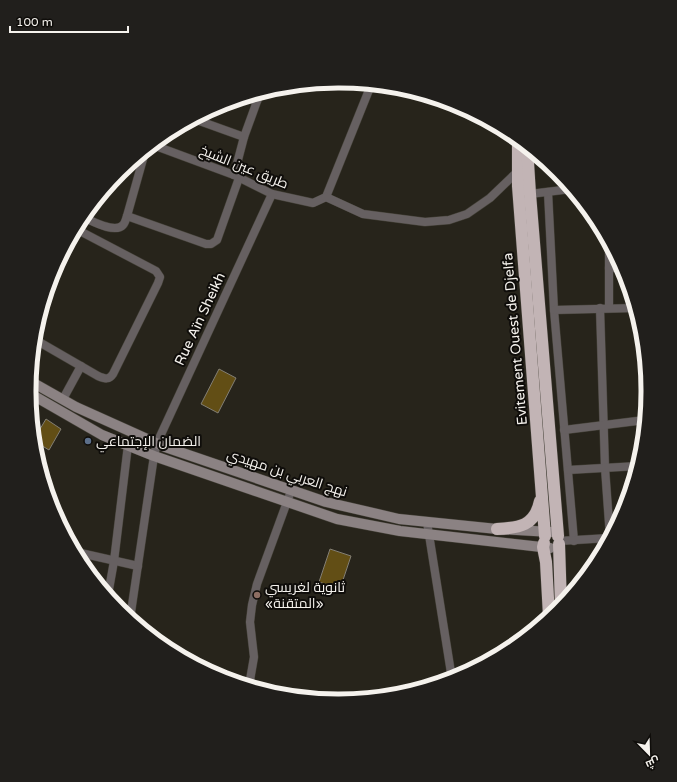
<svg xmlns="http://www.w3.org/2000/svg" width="677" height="782" font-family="'Varela Round',Cairo,sans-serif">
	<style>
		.building { fill: #624e15; stroke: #827e74 }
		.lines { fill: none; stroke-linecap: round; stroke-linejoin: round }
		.street-casing { stroke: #444138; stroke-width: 9 }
		.secondary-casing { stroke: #444138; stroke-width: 11 }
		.highway-casing { stroke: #444138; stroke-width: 13 }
		.street { stroke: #666061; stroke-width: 8 }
		.secondary { stroke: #8b8283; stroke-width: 10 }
		.highway { stroke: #c2b4b5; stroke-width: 12 }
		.service-dot { fill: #5c6f8a; stroke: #0f0d0a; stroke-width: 1.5 }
		.education-dot { fill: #8d6e63; stroke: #0f0d0a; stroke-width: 1.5 }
		.labels { text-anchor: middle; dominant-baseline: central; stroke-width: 4; stroke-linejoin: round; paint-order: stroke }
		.street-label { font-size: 14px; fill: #f5f2ed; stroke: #0f0d0a }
		.poi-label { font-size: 14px; fill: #f5f2ed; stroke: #0f0d0a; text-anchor: start }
		.rim { fill: none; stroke: #f5f2ed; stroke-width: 5 }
	</style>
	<rect width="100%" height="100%" fill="#27241b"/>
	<!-- building -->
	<g class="building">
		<path d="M219,369L236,378L218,413L201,404Z"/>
		<path d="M46,419L61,429L49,450L34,441V439Z"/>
		<path d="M330,549L351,556L340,589L319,582Z"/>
	</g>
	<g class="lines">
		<!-- street casing -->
		<g class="street-casing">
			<g id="street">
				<path d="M247,97L257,101"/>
				<path d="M194,119L244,137"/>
				<path d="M153,145L234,175L272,194L313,203L326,197L371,85"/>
				<path d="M234,175L244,137L260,93"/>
				<path d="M548,192L554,310L574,541"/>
				<path d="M530,194L571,189"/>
				<path d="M326,197L363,214L425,222L449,220L467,214L490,198L517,172L521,171"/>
				<path d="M127,216L206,244H211L217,240L239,178"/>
				<path d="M83,217C92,221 115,234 123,225C125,223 126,219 127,216L145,152"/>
				<path d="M609,268H622"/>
				<path d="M600,308L605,468L610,537"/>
				<path d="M609,308V244"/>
				<path d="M554,310L635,308"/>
				<path d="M34,339L98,376C105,379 109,380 113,374L158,283L160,277L156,271L76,229"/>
				<path d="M647,378V399"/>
				<path d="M63,399L81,366"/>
				<path d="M564,430L645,420"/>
				<path d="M568,470L638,466"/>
				<path d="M427,522L452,679"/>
				<path d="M559,541L609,538"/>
				<path d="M76,552L138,566"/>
				<path d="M108,595L114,561L128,445"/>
				<path d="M130,619L154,456L157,443L272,194"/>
				<path d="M249,686L254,657L250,622L252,605L257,584L291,491"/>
			</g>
		</g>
		<!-- secondary casing -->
		<g class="secondary-casing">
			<g id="secondary">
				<path d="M30,381L76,407L165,447L326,502L399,519L497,529L551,532"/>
				<path d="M29,393L102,435L154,456L337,519L400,531L550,548"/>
			</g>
		</g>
		<!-- highway casing -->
		<g class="highway-casing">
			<g id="highway">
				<path d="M518,140V186L545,536"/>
				<path d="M527,147L530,194L558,536"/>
				<path d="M497,529C519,528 535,526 540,501"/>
				<path d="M544,543L543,547L546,562L549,616"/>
				<path d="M559,544L561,606"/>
			</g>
		</g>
		<!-- street -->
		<use href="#street" class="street"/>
		<!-- secondary -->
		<use href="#secondary" class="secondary"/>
		<!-- highway -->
		<use href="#highway" class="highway"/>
	</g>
	<!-- markers -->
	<circle class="service-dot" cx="88" cy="441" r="4"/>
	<circle class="education-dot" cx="257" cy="595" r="4"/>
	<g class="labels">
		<!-- street labels -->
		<g class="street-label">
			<text transform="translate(244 167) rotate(22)">طريق عين الشيخ</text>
			<text transform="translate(200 319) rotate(-65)">Rue Aïn Sheikh</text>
			<text transform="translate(515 339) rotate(-95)">Evitement Ouest de Djelfa</text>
			<text transform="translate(287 473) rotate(18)">نهج العربي بن مهيدي</text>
		</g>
		<!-- poi labels -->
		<g class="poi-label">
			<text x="96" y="441">الضمان الإجتماعي</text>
			<text x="265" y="587">ثانوية لغريسي<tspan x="265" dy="16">«المتقنة»</tspan></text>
		</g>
	</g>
	<!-- crop -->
	<path d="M0 0H677V782H0ZM338 88H339A302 302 0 0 1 641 390V392A302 302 0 0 1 339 694H338A302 302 0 0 1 36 392V390A302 302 0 0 1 338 88Z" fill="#211f1c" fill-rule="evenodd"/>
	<path class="rim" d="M338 88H339A302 302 0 0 1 641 390V392A302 302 0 0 1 339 694H338A302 302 0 0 1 36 392V390A302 302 0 0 1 338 88Z"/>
	<!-- north arrow -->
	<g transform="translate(649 754) rotate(157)" stroke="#0f0d0a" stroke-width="3" paint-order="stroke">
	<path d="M0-3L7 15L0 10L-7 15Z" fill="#f5f2ed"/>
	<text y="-6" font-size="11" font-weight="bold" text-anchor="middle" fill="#f5f2ed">ش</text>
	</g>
	<!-- scale -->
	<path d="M10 26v6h118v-6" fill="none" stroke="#f5f2ed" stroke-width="2"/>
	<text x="16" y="26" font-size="12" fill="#f5f2ed" stroke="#0f0d0a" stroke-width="3" paint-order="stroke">100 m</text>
</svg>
